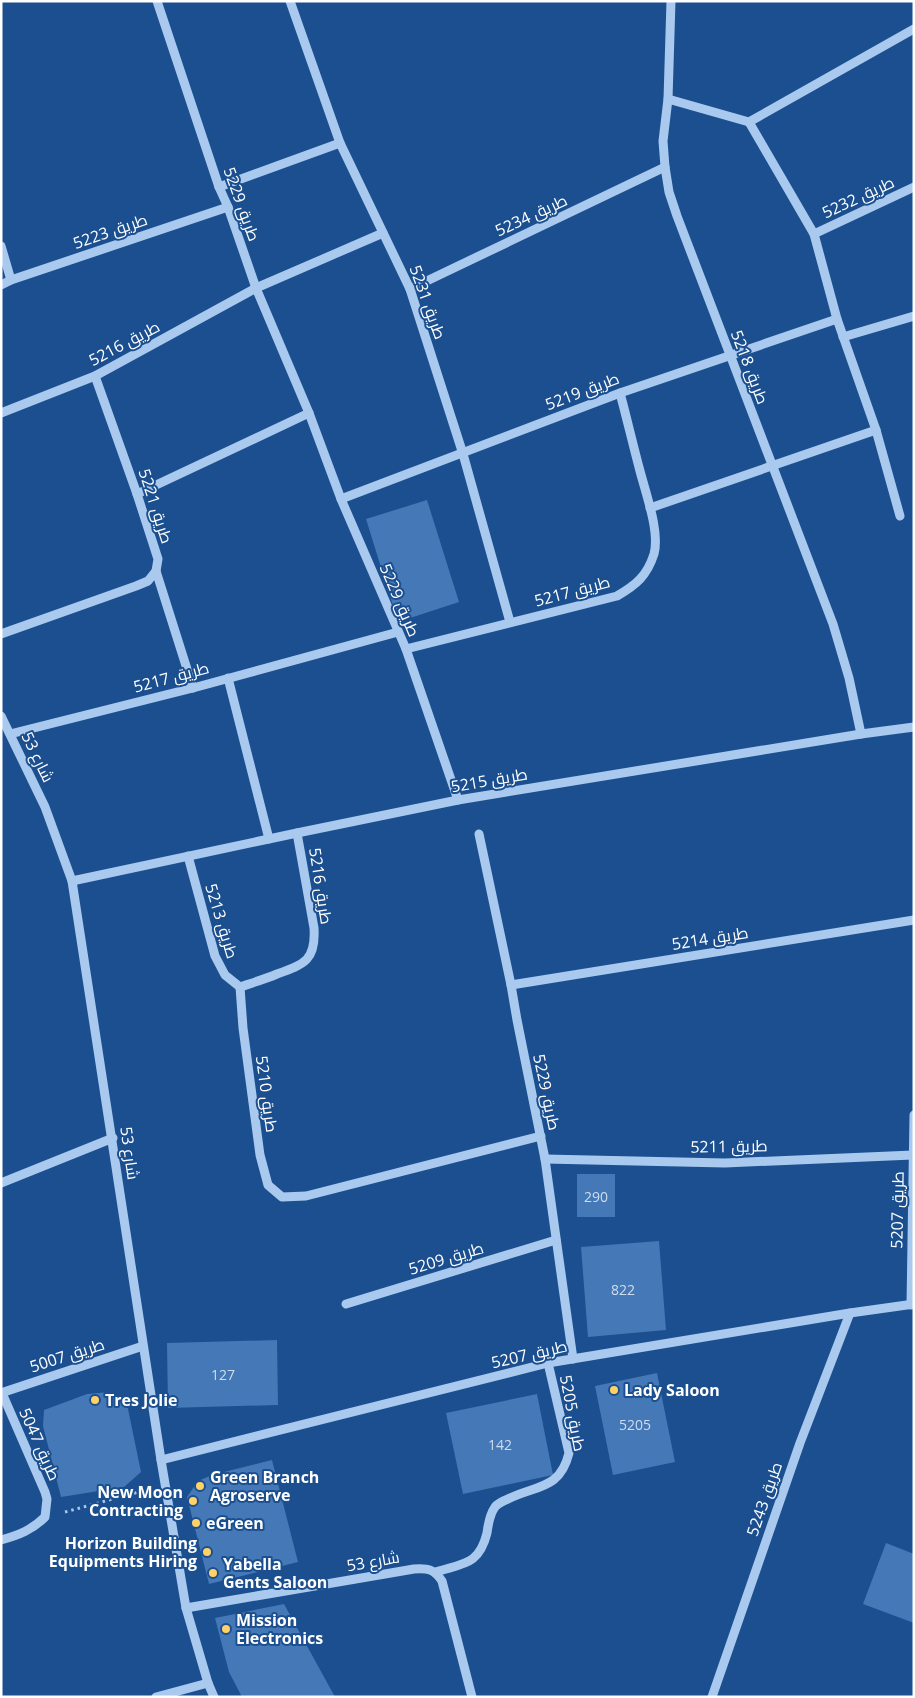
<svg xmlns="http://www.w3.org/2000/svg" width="915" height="1698" font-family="'Open Sans',Cairo,sans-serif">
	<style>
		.building { fill: #4478b7 }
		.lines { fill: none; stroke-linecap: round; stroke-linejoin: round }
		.path { stroke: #a9c9ee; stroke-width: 3; stroke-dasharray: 2.5 4; stroke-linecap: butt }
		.minor { stroke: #a9c9ee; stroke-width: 9 }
		.poi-dot { fill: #ffd166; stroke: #1b4f8f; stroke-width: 2 }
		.labels { text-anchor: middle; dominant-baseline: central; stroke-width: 4; stroke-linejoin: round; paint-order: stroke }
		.number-label { font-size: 14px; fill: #d0dded }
		.street-label { font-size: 16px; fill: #fff; stroke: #1b4f8f }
		.poi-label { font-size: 16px; font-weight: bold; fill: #fff; stroke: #1b4f8f; text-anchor: start }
	</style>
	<rect width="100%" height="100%" fill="#1b4f8f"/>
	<!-- building -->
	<g class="building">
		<path d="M427,500L459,602L398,622L366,519Z"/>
		<rect x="577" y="1174" width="38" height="43"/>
		<path d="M659,1241L666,1330L588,1337L581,1247Z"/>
		<path d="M277,1340L278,1405L168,1408L167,1343Z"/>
		<path d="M657,1373L675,1462L613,1475L595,1386Z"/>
		<path d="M110,1392L127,1404L141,1472L124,1487L61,1497L43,1426L44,1410L87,1394Z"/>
		<path d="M537,1394L553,1475L463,1494L446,1413Z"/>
		<path d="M272,1460L298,1562L209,1584L187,1497L198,1481L212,1475Z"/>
		<path d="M886,1543L914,1554V1623L863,1604Z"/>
		<path d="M284,1604L335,1697H242L229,1672L215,1618Z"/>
	</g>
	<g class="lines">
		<!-- path -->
		<path class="path" d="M65,1512L146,1490"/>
		<!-- minor -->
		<g class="minor">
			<path d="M157,1L219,187L228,207L256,288L309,413L341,499L406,649L458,800"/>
			<path d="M290,1L340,143L410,289L463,454L510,622"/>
			<path d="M671,1L668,99L663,141L665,167L669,192L677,216L833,624L849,678L861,734"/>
			<path d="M668,99L749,122L914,29"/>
			<path d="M749,122L814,234L837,319L876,430L900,516"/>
			<path d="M219,187L340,143"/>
			<path d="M814,234L914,187"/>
			<path d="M1,246L11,280"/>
			<path d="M1,285L11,280L228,207"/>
			<path d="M410,289L665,167"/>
			<path d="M843,337L914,316"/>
			<path d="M1,413L95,376L256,288L383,233"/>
			<path d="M137,494L309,413"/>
			<path d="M341,499L620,393L837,319"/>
			<path d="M650,508L876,430"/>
			<path d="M156,571L193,688"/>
			<path d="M1,634L136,586L148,581L156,571L158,559L137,494L95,376"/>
			<path d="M406,649L617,596C636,585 647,576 654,554C660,532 646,494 640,471C633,445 627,419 620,393"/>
			<path d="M228,678L269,839"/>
			<path d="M1,716L45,807L72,881L161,1460L186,1608L208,1683L214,1697"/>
			<path d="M10,734L193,688L398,632"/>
			<path d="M479,834L511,985L517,1020L545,1159L573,1359"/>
			<path d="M188,856L215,956L225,975L240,987"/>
			<path d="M72,881L297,833L458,800L861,734L914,727"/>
			<path d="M511,985L914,920"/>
			<path d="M240,987L243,1028L260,1155L268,1185L282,1197L306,1196L541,1136"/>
			<path d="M240,987C252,983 265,979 277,974C305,964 316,960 314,928L297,833"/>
			<path d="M545,1159L725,1163L913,1155"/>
			<path d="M1,1183L113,1138"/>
			<path d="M346,1304L556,1240"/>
			<path d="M911,1305L914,1115"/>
			<path d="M1,1393L143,1346"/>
			<path d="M161,1460L548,1363L850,1313L914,1304"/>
			<path d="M1,1540C19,1535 32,1530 45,1517L47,1499L45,1492L2,1393"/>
			<path d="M436,1572C464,1563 479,1565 487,1533C488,1525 490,1514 495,1507C498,1503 503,1501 508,1499C536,1485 560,1490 569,1453L548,1363"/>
			<path d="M186,1608L414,1569C428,1568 434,1569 442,1581L472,1697"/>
			<path d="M156,1697L208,1683"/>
			<path d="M712,1697L800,1443L850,1313"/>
		</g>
	</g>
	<!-- markers -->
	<g class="poi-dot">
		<circle cx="614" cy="1390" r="5"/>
		<circle cx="95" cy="1400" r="5"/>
		<circle cx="200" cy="1486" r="5"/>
		<circle cx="193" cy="1501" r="5"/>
		<circle cx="196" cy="1523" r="5"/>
		<circle cx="207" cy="1552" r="5"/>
		<circle cx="213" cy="1573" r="5"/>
		<circle cx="226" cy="1629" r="5"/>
	</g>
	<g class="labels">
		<!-- number labels -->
		<g class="number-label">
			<text x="596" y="1196">290</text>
			<text x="623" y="1289">822</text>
			<text x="223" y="1374">127</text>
			<text x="635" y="1424">5205</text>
			<text x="500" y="1444">142</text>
		</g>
		<!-- street labels -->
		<g class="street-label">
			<text transform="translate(858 197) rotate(-25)">طريق 5232</text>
			<text transform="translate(242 204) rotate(70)">طريق 5229</text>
			<text transform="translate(531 215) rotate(-25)">طريق 5234</text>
			<text transform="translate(110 231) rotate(-19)">طريق 5223</text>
			<text transform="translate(428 302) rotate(70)">طريق 5231</text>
			<text transform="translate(124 343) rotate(-28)">طريق 5216</text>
			<text transform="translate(750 367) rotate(69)">طريق 5218</text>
			<text transform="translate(582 391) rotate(-21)">طريق 5219</text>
			<text transform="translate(156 506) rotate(72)">طريق 5221</text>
			<text transform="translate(572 591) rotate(-15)">طريق 5217</text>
			<text transform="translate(400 600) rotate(67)">طريق 5229</text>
			<text transform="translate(171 677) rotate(-15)">طريق 5217</text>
			<text transform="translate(38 757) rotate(64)">شارع 53</text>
			<text transform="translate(489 780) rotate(-10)">طريق 5215</text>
			<text transform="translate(321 886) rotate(81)">طريق 5216</text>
			<text transform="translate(222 921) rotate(73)">طريق 5213</text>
			<text transform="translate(710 938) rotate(-9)">طريق 5214</text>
			<text transform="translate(547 1092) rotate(78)">طريق 5229</text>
			<text transform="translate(267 1094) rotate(82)">طريق 5210</text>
			<text transform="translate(729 1146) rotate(-1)">طريق 5211</text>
			<text transform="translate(130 1153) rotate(82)">شارع 53</text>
			<text transform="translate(897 1210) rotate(-89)">طريق 5207</text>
			<text transform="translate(446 1258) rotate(-17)">طريق 5209</text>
			<text transform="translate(529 1354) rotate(-13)">طريق 5207</text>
			<text transform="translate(67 1355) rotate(-18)">طريق 5007</text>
			<text transform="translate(573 1413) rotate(79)">طريق 5205</text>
			<text transform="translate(40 1444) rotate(66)">طريق 5047</text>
			<text transform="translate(764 1499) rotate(-71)">طريق 5243</text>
			<text transform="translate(373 1561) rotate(-10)">شارع 53</text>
		</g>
		<!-- poi labels -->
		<g class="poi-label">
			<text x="624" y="1390">Lady Saloon</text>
			<text x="105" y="1400">Tres Jolie</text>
			<text x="210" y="1477">Green Branch<tspan x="210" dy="18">Agroserve</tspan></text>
			<text x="183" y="1492" text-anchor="end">New Moon<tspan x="183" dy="18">Contracting</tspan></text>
			<text x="206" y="1523">eGreen</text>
			<text x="197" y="1543" text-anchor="end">Horizon Building<tspan x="197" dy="18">Equipments Hiring</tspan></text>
			<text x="223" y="1564">Yabella<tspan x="223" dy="18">Gents Saloon</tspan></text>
			<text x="236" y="1620">Mission<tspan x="236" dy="18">Electronics</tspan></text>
		</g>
	</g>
	<!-- border -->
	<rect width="915" height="1698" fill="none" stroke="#ffffff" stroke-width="5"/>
</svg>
